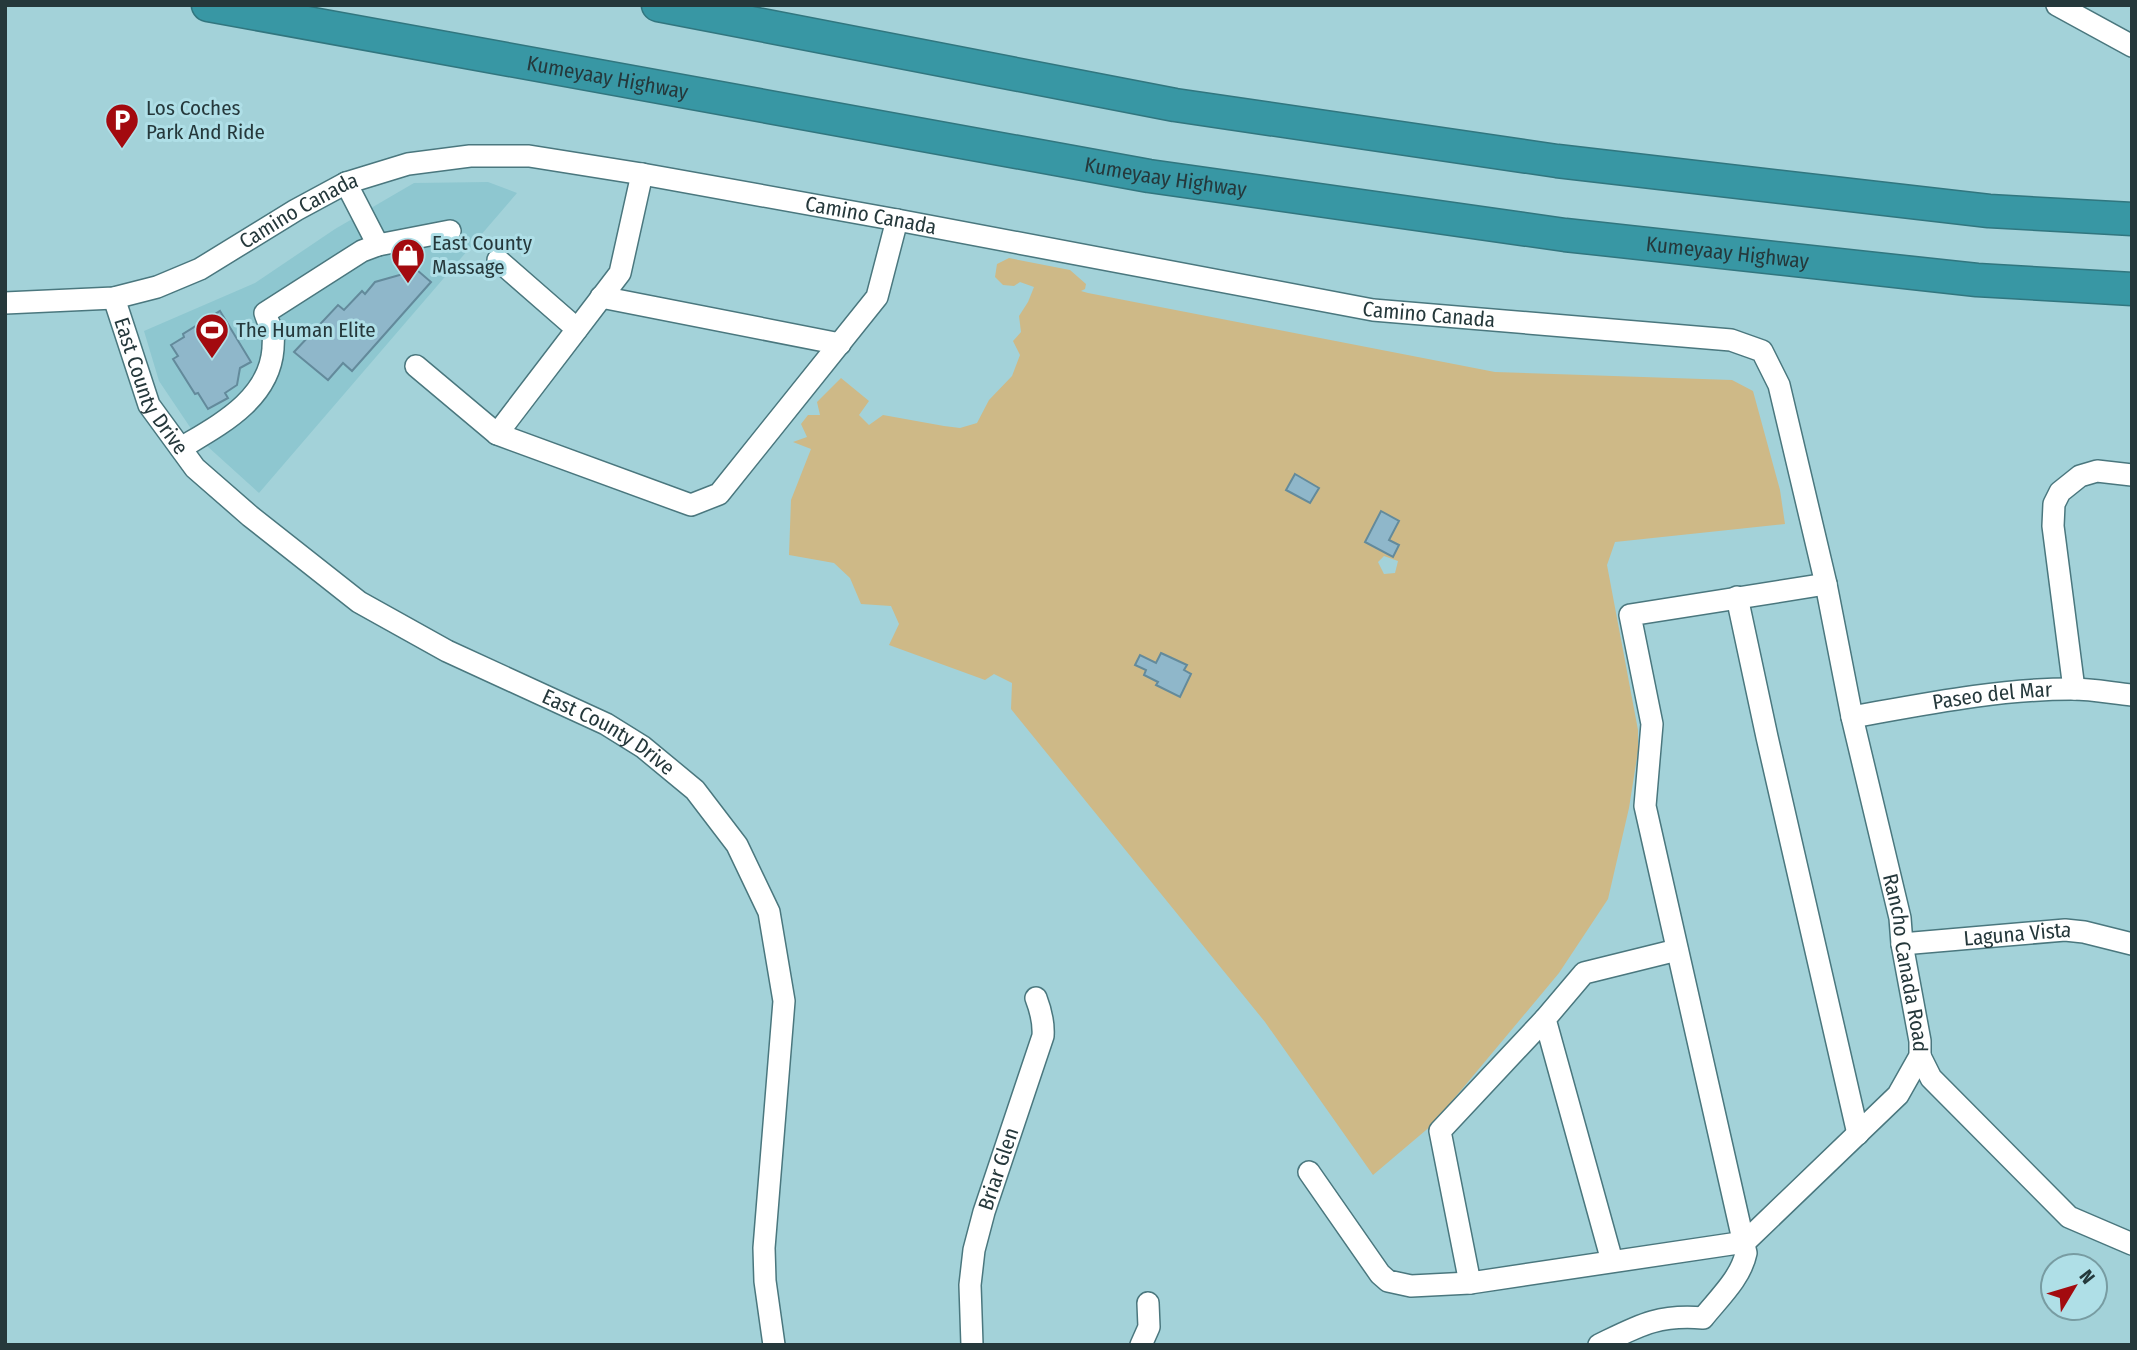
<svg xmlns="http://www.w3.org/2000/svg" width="2137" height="1350" font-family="'Fira Sans Condensed',sans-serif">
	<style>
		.built { fill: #8ec7d0 }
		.green { fill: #ceb987; fill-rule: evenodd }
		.building { fill: #8fb7ca; stroke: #638a9b; stroke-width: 2 }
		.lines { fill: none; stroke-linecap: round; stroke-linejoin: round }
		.minor-casing { stroke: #4a777e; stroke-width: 24 }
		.highway-casing { stroke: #31767f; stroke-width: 35 }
		.minor { stroke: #fff; stroke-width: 21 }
		.highway { stroke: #3897a4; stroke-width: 32 }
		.labels { text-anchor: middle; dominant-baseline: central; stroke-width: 6; stroke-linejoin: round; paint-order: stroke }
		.street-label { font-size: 21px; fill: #25383b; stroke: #afdfe7 }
		.poi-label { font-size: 21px; fill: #25383b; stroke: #afdfe7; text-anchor: start }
	</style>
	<rect width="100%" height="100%" fill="#a3d2d9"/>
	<!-- built -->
	<path class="built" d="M488,182L517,193L259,493L196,436L159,381L144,331L255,283L335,229L414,183Z"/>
	<!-- green -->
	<path class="green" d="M1009,258L1070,270L1086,284L1085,289L1081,291L1088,293L1495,372L1732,380L1753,391L1780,490L1785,524L1615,542L1607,565L1638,730V751L1629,808L1608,899L1559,973L1432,1125L1373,1175L1265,1022L1011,709L1012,683L994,674L985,680L889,645L899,624L891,606L861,604L850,578L834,563L789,555L791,500L811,449L793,442L807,437L801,424L808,415H820L817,402L841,378L869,401L859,415L869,425L883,415L944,426L960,428L977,423L989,400L1012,376L1020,355L1013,341L1021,332L1019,316L1028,302L1034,287L1020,282L1014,286L1003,285L995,277L997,264ZM1384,556L1398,561L1395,573L1384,574L1378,562Z"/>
	<!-- building -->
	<g class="building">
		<path d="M417,270L431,282L352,371L343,363L328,380L294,352L338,305L344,310L362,291L365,294L375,282Z"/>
		<path d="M220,311L251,362L240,368L237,385L225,393L228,398L208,409L198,393L195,394L173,359L178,356L171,345L184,337L183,334Z"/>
		<path d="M1295,474L1319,488L1310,503L1286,490Z"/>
		<path d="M1381,511L1399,521L1389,540L1399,545L1393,557L1365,542Z"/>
		<path d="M1161,653L1187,665L1184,670L1191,674L1180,697L1156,685L1158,682L1144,675L1146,670L1135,665L1140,655L1156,663Z"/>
	</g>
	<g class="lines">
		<!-- minor casing -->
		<g class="minor-casing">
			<g id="minor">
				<path d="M2057,5L2132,46"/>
				<path d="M378,245L450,231"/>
				<path d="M498,260L577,329"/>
				<path d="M601,297L840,344"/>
				<path id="s1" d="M114,298L149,405L195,468L250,516L359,602L447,651L606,724L643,747L695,790L737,845L769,912L784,1001L764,1248L765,1281L774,1345"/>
				<path id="s2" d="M5,303L114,298L157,287L200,269L296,210L346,183L408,164L470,156H529L642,174L897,220L1373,310L1731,340L1762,351L1779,385L1826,584L1852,717L1900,918L1902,944L1920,1041V1056L1898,1095L1745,1242L1470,1283L1411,1286L1388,1281L1380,1274L1309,1172"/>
				<path d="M416,366L497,434L620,273L642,174"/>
				<path d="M497,434L691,505L719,494L877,297L897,220"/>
				<path d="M181,448C219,425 269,400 273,349C273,344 274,338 273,333C271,327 267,320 265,313L362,251L378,245L346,183"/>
				<path d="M1737,597L1767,737L1858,1134"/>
				<path d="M2074,689L2053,526L2054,504L2060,492L2080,476L2097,471L2132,475"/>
				<path id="s3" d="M1852,717C1925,704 1998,689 2072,689C2092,689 2112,693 2132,695"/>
				<path id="s4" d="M1902,944L2065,930L2084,932L2132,944"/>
				<path d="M1920,1056L1931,1078L2069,1217L2132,1244"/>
				<path d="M1612,1261L1545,1019L1584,973L1677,950"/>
				<path d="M1470,1283L1440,1131L1545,1019"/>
				<path id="s5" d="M972,1345L970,1285L974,1250L984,1212L1043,1036C1044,1022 1041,1011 1036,998"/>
				<path d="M1141,1345L1149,1327L1148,1303"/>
				<path d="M1599,1345C1638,1326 1658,1314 1703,1318C1718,1299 1741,1278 1746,1253L1645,806L1652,724L1630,615L1826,584"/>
			</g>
		</g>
		<!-- highway casing -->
		<g class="highway-casing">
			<g id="highway">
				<path id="s6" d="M208,5L1149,176L1565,235L1977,280L2132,289"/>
				<path d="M658,5L1175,105L1557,161L1989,211L2132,219"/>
			</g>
		</g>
		<!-- minor -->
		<use href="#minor" class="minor"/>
		<!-- highway -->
		<use href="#highway" class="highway"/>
	</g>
	<!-- icons -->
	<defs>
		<g id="parking-pin" transform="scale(1.75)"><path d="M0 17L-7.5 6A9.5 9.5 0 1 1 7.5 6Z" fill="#a30a0f" stroke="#afdfe7"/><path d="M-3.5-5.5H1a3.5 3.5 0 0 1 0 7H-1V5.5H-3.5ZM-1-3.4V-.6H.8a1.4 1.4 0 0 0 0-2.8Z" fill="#fff"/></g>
		<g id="shop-pin" transform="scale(1.75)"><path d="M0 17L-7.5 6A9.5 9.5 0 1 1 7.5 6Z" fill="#a30a0f" stroke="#afdfe7"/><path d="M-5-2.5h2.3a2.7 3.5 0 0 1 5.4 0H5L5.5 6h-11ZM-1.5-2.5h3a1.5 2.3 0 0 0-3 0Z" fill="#fff"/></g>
		<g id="stadium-pin" transform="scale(1.75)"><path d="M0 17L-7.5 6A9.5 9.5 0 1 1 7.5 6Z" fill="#a30a0f" stroke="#afdfe7"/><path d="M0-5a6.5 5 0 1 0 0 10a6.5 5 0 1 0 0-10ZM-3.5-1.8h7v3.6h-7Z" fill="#fff"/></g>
	</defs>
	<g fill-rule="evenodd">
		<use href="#parking-pin" x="122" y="120"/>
		<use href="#shop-pin" x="408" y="255"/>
		<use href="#stadium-pin" x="212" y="330"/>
	</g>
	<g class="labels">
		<!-- street labels -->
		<g class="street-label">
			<text stroke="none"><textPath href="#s6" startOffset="406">Kumeyaay Highway</textPath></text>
			<text stroke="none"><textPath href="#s6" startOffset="973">Kumeyaay Highway</textPath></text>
			<text stroke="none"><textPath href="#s2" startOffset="315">Camino Canada</textPath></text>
			<text stroke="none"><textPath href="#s2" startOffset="903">Camino Canada</textPath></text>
			<text stroke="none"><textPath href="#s6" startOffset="1540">Kumeyaay Highway</textPath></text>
			<text stroke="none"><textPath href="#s2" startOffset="1470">Camino Canada</textPath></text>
			<text stroke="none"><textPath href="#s1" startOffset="96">East County Drive</textPath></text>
			<text stroke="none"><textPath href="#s3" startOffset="142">Paseo del Mar</textPath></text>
			<text stroke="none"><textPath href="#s1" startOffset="684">East County Drive</textPath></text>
			<text stroke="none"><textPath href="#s4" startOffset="116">Laguna Vista</textPath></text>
			<text stroke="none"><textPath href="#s2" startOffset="2436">Rancho Canada Road</textPath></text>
			<text stroke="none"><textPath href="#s5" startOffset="180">Briar Glen</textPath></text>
		</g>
		<!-- poi labels -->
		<g class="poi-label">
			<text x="146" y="108">Los Coches<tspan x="146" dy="24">Park And Ride</tspan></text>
			<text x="432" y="243">East County<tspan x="432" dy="24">Massage</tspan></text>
			<text x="236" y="330">The Human Elite</text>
		</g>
	</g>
	<!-- border -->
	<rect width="2137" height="1350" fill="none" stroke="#25383b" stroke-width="14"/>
	<!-- north arrow -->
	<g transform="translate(2074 1287) rotate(52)"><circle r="33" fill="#afdfe7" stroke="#789ca2" stroke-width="2"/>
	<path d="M0-5L12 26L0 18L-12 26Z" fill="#a30a0f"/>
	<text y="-10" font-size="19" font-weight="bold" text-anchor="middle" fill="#25383b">N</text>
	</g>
</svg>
